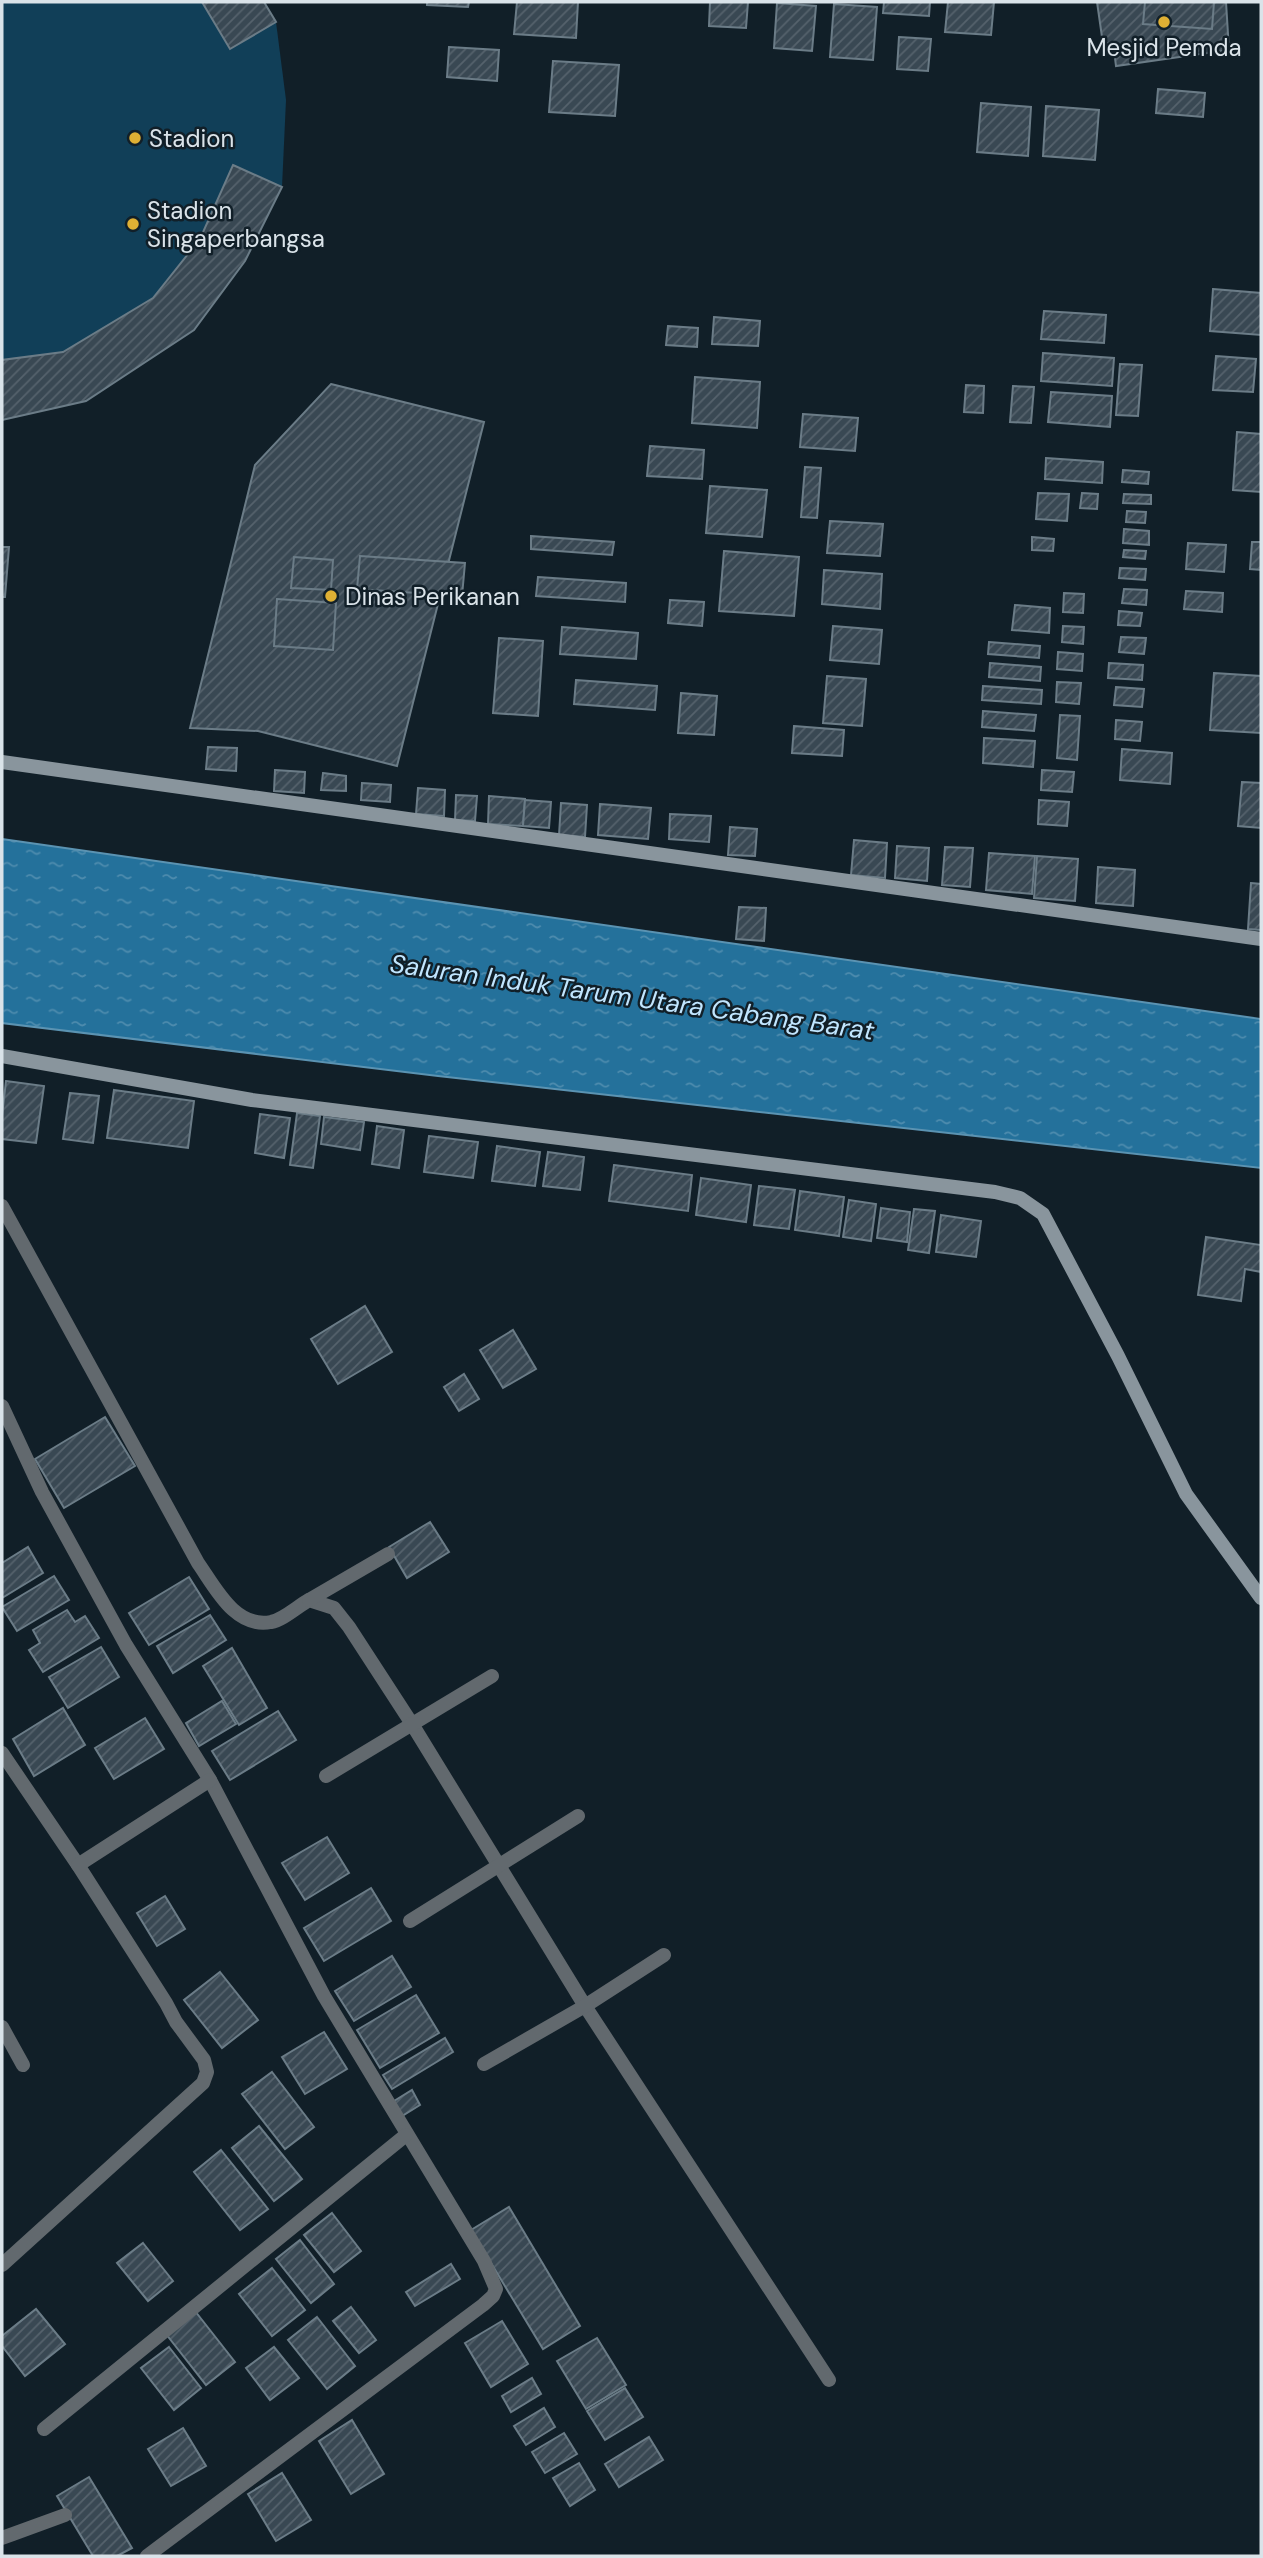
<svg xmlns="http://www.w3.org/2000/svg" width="1263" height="2558" font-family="'DM Sans',sans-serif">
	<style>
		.garden { fill: #113f58 }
		.water { fill: url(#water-ripples); stroke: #5b93b2; stroke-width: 2 }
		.building { fill: url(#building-hatch); stroke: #6b7c87; stroke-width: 2 }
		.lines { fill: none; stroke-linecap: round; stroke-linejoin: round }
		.street { stroke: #62696e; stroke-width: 14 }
		.secondary { stroke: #89959d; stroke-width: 14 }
		.poi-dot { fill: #dfb034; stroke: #111f28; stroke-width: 2.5 }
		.labels { text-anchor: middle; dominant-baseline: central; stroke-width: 5; stroke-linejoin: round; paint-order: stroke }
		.poi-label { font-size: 24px; fill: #dae3e9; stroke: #111f28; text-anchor: start }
		.water-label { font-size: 26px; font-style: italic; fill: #c1e6ff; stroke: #111f28 }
	</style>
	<defs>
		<pattern id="water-ripples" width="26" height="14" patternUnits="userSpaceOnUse" patternTransform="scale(1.75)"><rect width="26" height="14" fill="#24719b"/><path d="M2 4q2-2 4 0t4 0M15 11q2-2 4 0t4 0" fill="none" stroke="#4e8cae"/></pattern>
		<pattern id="building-hatch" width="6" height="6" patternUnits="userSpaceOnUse" patternTransform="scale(1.75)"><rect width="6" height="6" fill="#394853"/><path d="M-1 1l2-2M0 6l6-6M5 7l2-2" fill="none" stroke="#55626c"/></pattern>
	</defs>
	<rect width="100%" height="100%" fill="#111f28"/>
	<!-- garden -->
	<path class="garden" d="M2,2H264L276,22L286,100L282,187L245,261L194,330L86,401L2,420Z"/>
	<!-- water -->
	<path class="water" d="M2,839L1261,1019V1168L438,1076L2,1023Z"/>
	<!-- building -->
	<g class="building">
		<path d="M202,2H264L276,22L230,49Z"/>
		<path d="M427,2H469L468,7L427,5Z"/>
		<path d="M517,2H578L576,38L514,34Z"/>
		<path d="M710,2H748L746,28L709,26Z"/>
		<path d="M884,2H930L929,16L883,13Z"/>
		<path d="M948,2H994L991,35L945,32Z"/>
		<path d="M1097,2H1226L1229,50L1116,66L1113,42L1103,44Z"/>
		<path d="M1145,2H1214L1212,29L1143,24Z"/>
		<path d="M777,3L816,6L812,51L774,48Z"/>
		<path d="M834,4L877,7L873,60L830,57Z"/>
		<path d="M899,37L931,39L928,71L897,69Z"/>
		<path d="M449,47L499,50L497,81L447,77Z"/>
		<path d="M553,61L619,65L615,116L549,112Z"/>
		<path d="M1158,89L1205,93L1203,117L1156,113Z"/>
		<path d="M981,103L1031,107L1028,156L977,152Z"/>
		<path d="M1046,106L1099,110L1095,160L1043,156Z"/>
		<path d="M233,165L282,187L245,261L194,330L86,401L2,420V360L63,352L153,298L200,239Z"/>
		<path d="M1213,289L1261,293V335L1210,331Z"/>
		<path d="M1044,311L1106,315L1104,343L1041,339Z"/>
		<path d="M714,317L760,321L758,346L712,344Z"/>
		<path d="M668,326L698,328L697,347L666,345Z"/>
		<path d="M1043,353L1114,358L1112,386L1041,381Z"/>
		<path d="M1216,356L1256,359L1253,392L1213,390Z"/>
		<path d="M1120,364L1142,365L1138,416L1116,415Z"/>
		<path d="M695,377L760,382L757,428L692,423Z"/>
		<path d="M331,384L484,422L397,766L258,731L190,728L255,465Z"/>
		<path d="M966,385L984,386L983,413L964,412Z"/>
		<path d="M1013,386L1034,387L1031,423L1010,422Z"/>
		<path d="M1051,392L1112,396L1110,427L1048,422Z"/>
		<path d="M803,414L858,418L855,451L800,447Z"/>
		<path d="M1237,432L1261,434V492L1233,490Z"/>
		<path d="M650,446L704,450L702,479L647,476Z"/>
		<path d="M1046,458L1103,462L1102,483L1045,479Z"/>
		<path d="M805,467L821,468L817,518L801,517Z"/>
		<path d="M1123,470L1149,472L1148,484L1122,482Z"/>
		<path d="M710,486L767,490L762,537L706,533Z"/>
		<path d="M1038,493L1069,494L1067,521L1036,519Z"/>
		<path d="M1082,493L1098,494L1097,509L1080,508Z"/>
		<path d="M1124,494L1151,495V504L1123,503Z"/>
		<path d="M1127,511L1146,512L1145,523L1126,522Z"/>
		<path d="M830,521L883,524L880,556L827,553Z"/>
		<path d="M1124,529L1149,531V545L1123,543Z"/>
		<path d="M531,536L614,542L612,555L531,549Z"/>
		<path d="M1032,537L1054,539L1053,551L1032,550Z"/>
		<path d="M1252,542H1261V570L1250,569Z"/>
		<path d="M1188,543L1226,545L1224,572L1186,569Z"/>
		<path d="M2,547H9L5,597H2Z"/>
		<path d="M1124,550L1146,551L1145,559L1123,557Z"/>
		<path d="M724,551L799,557L794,616L719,611Z"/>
		<path d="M360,556L465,563L462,596L357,589Z"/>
		<path d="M294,557L333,560L331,590L291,588Z"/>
		<path d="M1120,568L1146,569L1145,580L1119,578Z"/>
		<path d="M824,570L882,574L880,609L822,604Z"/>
		<path d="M538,577L626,583L625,602L536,596Z"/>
		<path d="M1124,589L1147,590L1146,605L1122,603Z"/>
		<path d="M1186,591L1223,593L1222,612L1184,609Z"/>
		<path d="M1064,593L1084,594L1083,613L1063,612Z"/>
		<path d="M277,599L336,603L333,650L274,646Z"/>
		<path d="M670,600L704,602L702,626L668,623Z"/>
		<path d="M1015,605L1050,608L1049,633L1012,630Z"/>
		<path d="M1119,611L1142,613L1140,626L1118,625Z"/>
		<path d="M833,626L882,630L879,664L830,660Z"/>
		<path d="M1063,626L1084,627L1083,644L1062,642Z"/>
		<path d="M562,627L638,633L636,659L560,654Z"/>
		<path d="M1121,637L1146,638L1144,654L1119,652Z"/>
		<path d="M499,638L543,641L538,716L493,713Z"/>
		<path d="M989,642L1040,646L1039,658L988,654Z"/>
		<path d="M1058,652L1083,654L1082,671L1057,669Z"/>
		<path d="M990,663L1041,667L1040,681L989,677Z"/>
		<path d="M1109,663L1143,665L1142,680L1108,678Z"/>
		<path d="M1214,673L1261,676V733L1210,730Z"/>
		<path d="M827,676L866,679L862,726L823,723Z"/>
		<path d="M576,680L657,686L655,710L574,704Z"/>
		<path d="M1057,682L1081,683L1079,704L1056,702Z"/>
		<path d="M983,686L1042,690L1041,704L982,700Z"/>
		<path d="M1116,687L1144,689L1142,707L1114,705Z"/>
		<path d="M681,693L717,696L714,735L678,733Z"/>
		<path d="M983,711L1036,715L1034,731L982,727Z"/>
		<path d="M1060,715L1080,716L1077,760L1057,758Z"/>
		<path d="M1116,720L1142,722L1140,741L1115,739Z"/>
		<path d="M794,726L844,730L842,756L792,753Z"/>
		<path d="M984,738L1035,741L1033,767L983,763Z"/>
		<path d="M208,747L237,748L236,771L206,769Z"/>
		<path d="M1122,749L1172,753L1170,784L1120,780Z"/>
		<path d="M275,770L305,772L304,793L274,791Z"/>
		<path d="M1042,770L1074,772L1072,792L1041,790Z"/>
		<path d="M323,773L346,776V791L321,790Z"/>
		<path d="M1242,782L1261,783V828L1238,826Z"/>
		<path d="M362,783L391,785L390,802L361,800Z"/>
		<path d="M418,788L445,790L444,816L416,814Z"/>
		<path d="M456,795L477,796L475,821L455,820Z"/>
		<path d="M489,796L525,799L523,826L488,824Z"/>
		<path d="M525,800L551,802L549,828L523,826Z"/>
		<path d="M1039,800L1069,802L1067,826L1038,824Z"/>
		<path d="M561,803L587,805L585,837L559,835Z"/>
		<path d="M600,804L651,808L648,839L598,835Z"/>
		<path d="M670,814L711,816L709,842L669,839Z"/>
		<path d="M730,827L757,829L755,856L728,855Z"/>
		<path d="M854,840L887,843L885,878L851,875Z"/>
		<path d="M897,846L929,848L927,881L895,878Z"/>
		<path d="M945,847L973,848L970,887L942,885Z"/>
		<path d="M989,853L1035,856L1032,894L986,890Z"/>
		<path d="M1037,856L1078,859L1075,901L1034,898Z"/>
		<path d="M1098,867L1135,870L1133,906L1096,903Z"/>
		<path d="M1251,883L1261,884V930L1248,929Z"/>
		<path d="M739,907L766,908L764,941L736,939Z"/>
		<path d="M6,1081L44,1086L36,1143L2,1139V1116Z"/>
		<path d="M114,1090L194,1101L188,1148L107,1138Z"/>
		<path d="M70,1093L99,1096L93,1143L63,1139Z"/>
		<path d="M297,1113L320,1116L313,1168L290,1165Z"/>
		<path d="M260,1114L290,1118L284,1158L255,1153Z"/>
		<path d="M324,1117L364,1122L360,1150L321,1144Z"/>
		<path d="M377,1126L404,1130L399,1168L372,1164Z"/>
		<path d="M429,1136L478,1142L473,1178L424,1172Z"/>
		<path d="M497,1146L540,1152L535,1186L492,1181Z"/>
		<path d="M548,1152L584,1157L580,1190L543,1186Z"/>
		<path d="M614,1165L692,1175L688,1211L609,1201Z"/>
		<path d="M701,1178L751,1185L746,1222L696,1215Z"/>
		<path d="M759,1186L795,1190L789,1229L754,1225Z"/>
		<path d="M800,1191L844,1197L839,1236L795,1230Z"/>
		<path d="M849,1200L876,1204L871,1241L843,1237Z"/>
		<path d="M881,1208L910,1212L907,1242L877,1238Z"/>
		<path d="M914,1209L935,1211L929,1253L908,1250Z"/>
		<path d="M941,1215L981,1221L976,1257L936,1252Z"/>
		<path d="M1206,1237L1261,1245V1272L1245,1269L1241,1301L1198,1295Z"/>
		<path d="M365,1306L392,1352L338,1384L311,1339Z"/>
		<path d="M513,1330L536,1369L503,1388L480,1350Z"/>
		<path d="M464,1374L479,1399L459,1411L444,1387Z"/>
		<path d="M105,1417L135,1466L64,1508L35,1459Z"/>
		<path d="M430,1522L449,1552L407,1578L389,1547Z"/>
		<path d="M28,1547L43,1573L2,1598V1563Z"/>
		<path d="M54,1576L69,1600L17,1631L2,1607Z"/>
		<path d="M189,1577L209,1609L149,1645L129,1613Z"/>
		<path d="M67,1610L75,1622L85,1616L99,1638L43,1672L29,1650L40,1643L33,1630Z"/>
		<path d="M210,1615L226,1640L173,1673L157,1646Z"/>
		<path d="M101,1647L119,1677L68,1708L49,1677Z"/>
		<path d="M232,1648L267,1708L239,1725L203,1666Z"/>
		<path d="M222,1701L236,1724L199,1746L186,1723Z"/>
		<path d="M63,1708L85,1745L34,1776L13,1739Z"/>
		<path d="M278,1711L296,1740L230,1780L212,1751Z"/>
		<path d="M145,1718L164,1749L114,1779L95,1748Z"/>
		<path d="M327,1837L349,1873L305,1900L282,1863Z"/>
		<path d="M371,1888L391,1921L324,1961L304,1928Z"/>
		<path d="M165,1896L185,1929L157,1946L137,1913Z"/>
		<path d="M392,1956L411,1987L354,2021L335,1991Z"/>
		<path d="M220,1972L258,2020L222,2048L184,2000Z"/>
		<path d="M416,1995L439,2033L380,2068L357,2030Z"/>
		<path d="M324,2032L347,2069L305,2094L282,2057Z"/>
		<path d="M445,2038L453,2052L392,2089L383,2075Z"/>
		<path d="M272,2072L314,2127L285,2149L242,2094Z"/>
		<path d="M412,2090L420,2105L402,2116L394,2101Z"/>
		<path d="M259,2126L302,2179L274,2201L232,2148Z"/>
		<path d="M221,2150L268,2209L240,2230L194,2172Z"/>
		<path d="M509,2207L580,2326L543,2349L471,2230Z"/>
		<path d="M332,2213L361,2251L334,2272L304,2235Z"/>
		<path d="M300,2240L334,2284L311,2303L276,2259Z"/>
		<path d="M143,2243L173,2281L148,2301L117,2263Z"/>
		<path d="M451,2264L460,2279L415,2306L406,2292Z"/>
		<path d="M272,2268L305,2310L272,2336L239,2294Z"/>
		<path d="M351,2307L376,2340L359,2353L333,2321Z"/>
		<path d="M36,2309L65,2344L25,2376L2,2346V2336Z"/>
		<path d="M195,2311L235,2362L206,2385L166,2334Z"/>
		<path d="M317,2317L355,2366L327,2389L288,2340Z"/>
		<path d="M502,2321L528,2364L491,2387L465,2343Z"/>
		<path d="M597,2338L626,2385L586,2409L557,2361Z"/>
		<path d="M169,2347L201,2388L174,2410L141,2368Z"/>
		<path d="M274,2347L299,2378L270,2400L246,2368Z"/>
		<path d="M532,2378L541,2394L511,2412L502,2396Z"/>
		<path d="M625,2388L643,2417L605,2440L587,2411Z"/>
		<path d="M544,2408L555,2427L526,2445L514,2426Z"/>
		<path d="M352,2420L384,2474L351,2494L319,2441Z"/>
		<path d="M183,2428L206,2466L171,2486L148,2449Z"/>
		<path d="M564,2433L577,2454L545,2473L532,2452Z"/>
		<path d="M649,2437L663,2460L619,2487L605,2464Z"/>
		<path d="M579,2463L595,2490L570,2506L553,2478Z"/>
		<path d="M282,2473L311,2520L276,2541L248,2494Z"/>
		<path d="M89,2477L132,2548L117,2556H93L57,2496Z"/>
	</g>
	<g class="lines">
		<!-- street -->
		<g class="street">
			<path d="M2,1206L198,1563C215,1587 235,1629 271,1622C283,1620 298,1606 309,1600L334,1608L349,1627L412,1724L585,2006L829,2380"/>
			<path d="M2,1406L42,1492L126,1645L210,1780L324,1996L484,2261L496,2289L493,2296L483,2305L147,2556"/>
			<path d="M309,1600L388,1554"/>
			<path d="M2,1753L78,1865"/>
			<path d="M326,1776L492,1676"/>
			<path d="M410,1921L578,1816"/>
			<path d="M2,2027L23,2065"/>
			<path d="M484,2064L585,2006L664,1955"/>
			<path d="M2,2265L203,2083L207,2072L204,2060L176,2022L166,2003L78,1865L210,1780"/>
			<path d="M44,2429L406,2135"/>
			<path d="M2,2538L65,2515"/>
		</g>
		<!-- secondary -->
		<g class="secondary">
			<path d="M2,762L1261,939"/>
			<path d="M2,1056L252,1100L995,1192L1020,1198L1043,1214L1118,1356L1186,1494L1261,1598"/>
		</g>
	</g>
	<!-- markers -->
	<g class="poi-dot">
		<circle cx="1164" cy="22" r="7"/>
		<circle cx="135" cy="138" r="7"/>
		<circle cx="133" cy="224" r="7"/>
		<circle cx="331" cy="596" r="7"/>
	</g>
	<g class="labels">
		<!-- poi labels -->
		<g class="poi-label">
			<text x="1164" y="47" text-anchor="middle">Mesjid Pemda</text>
			<text x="149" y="138">Stadion</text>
			<text x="147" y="210">Stadion<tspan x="147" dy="28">Singaperbangsa</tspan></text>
			<text x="345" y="596">Dinas Perikanan</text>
		</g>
		<!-- water labels -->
		<g class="water-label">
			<text transform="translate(632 997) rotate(8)">Saluran Induk Tarum Utara Cabang Barat</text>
		</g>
	</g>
	<!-- border -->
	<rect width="1263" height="2558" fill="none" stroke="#dae3e9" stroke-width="7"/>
</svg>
